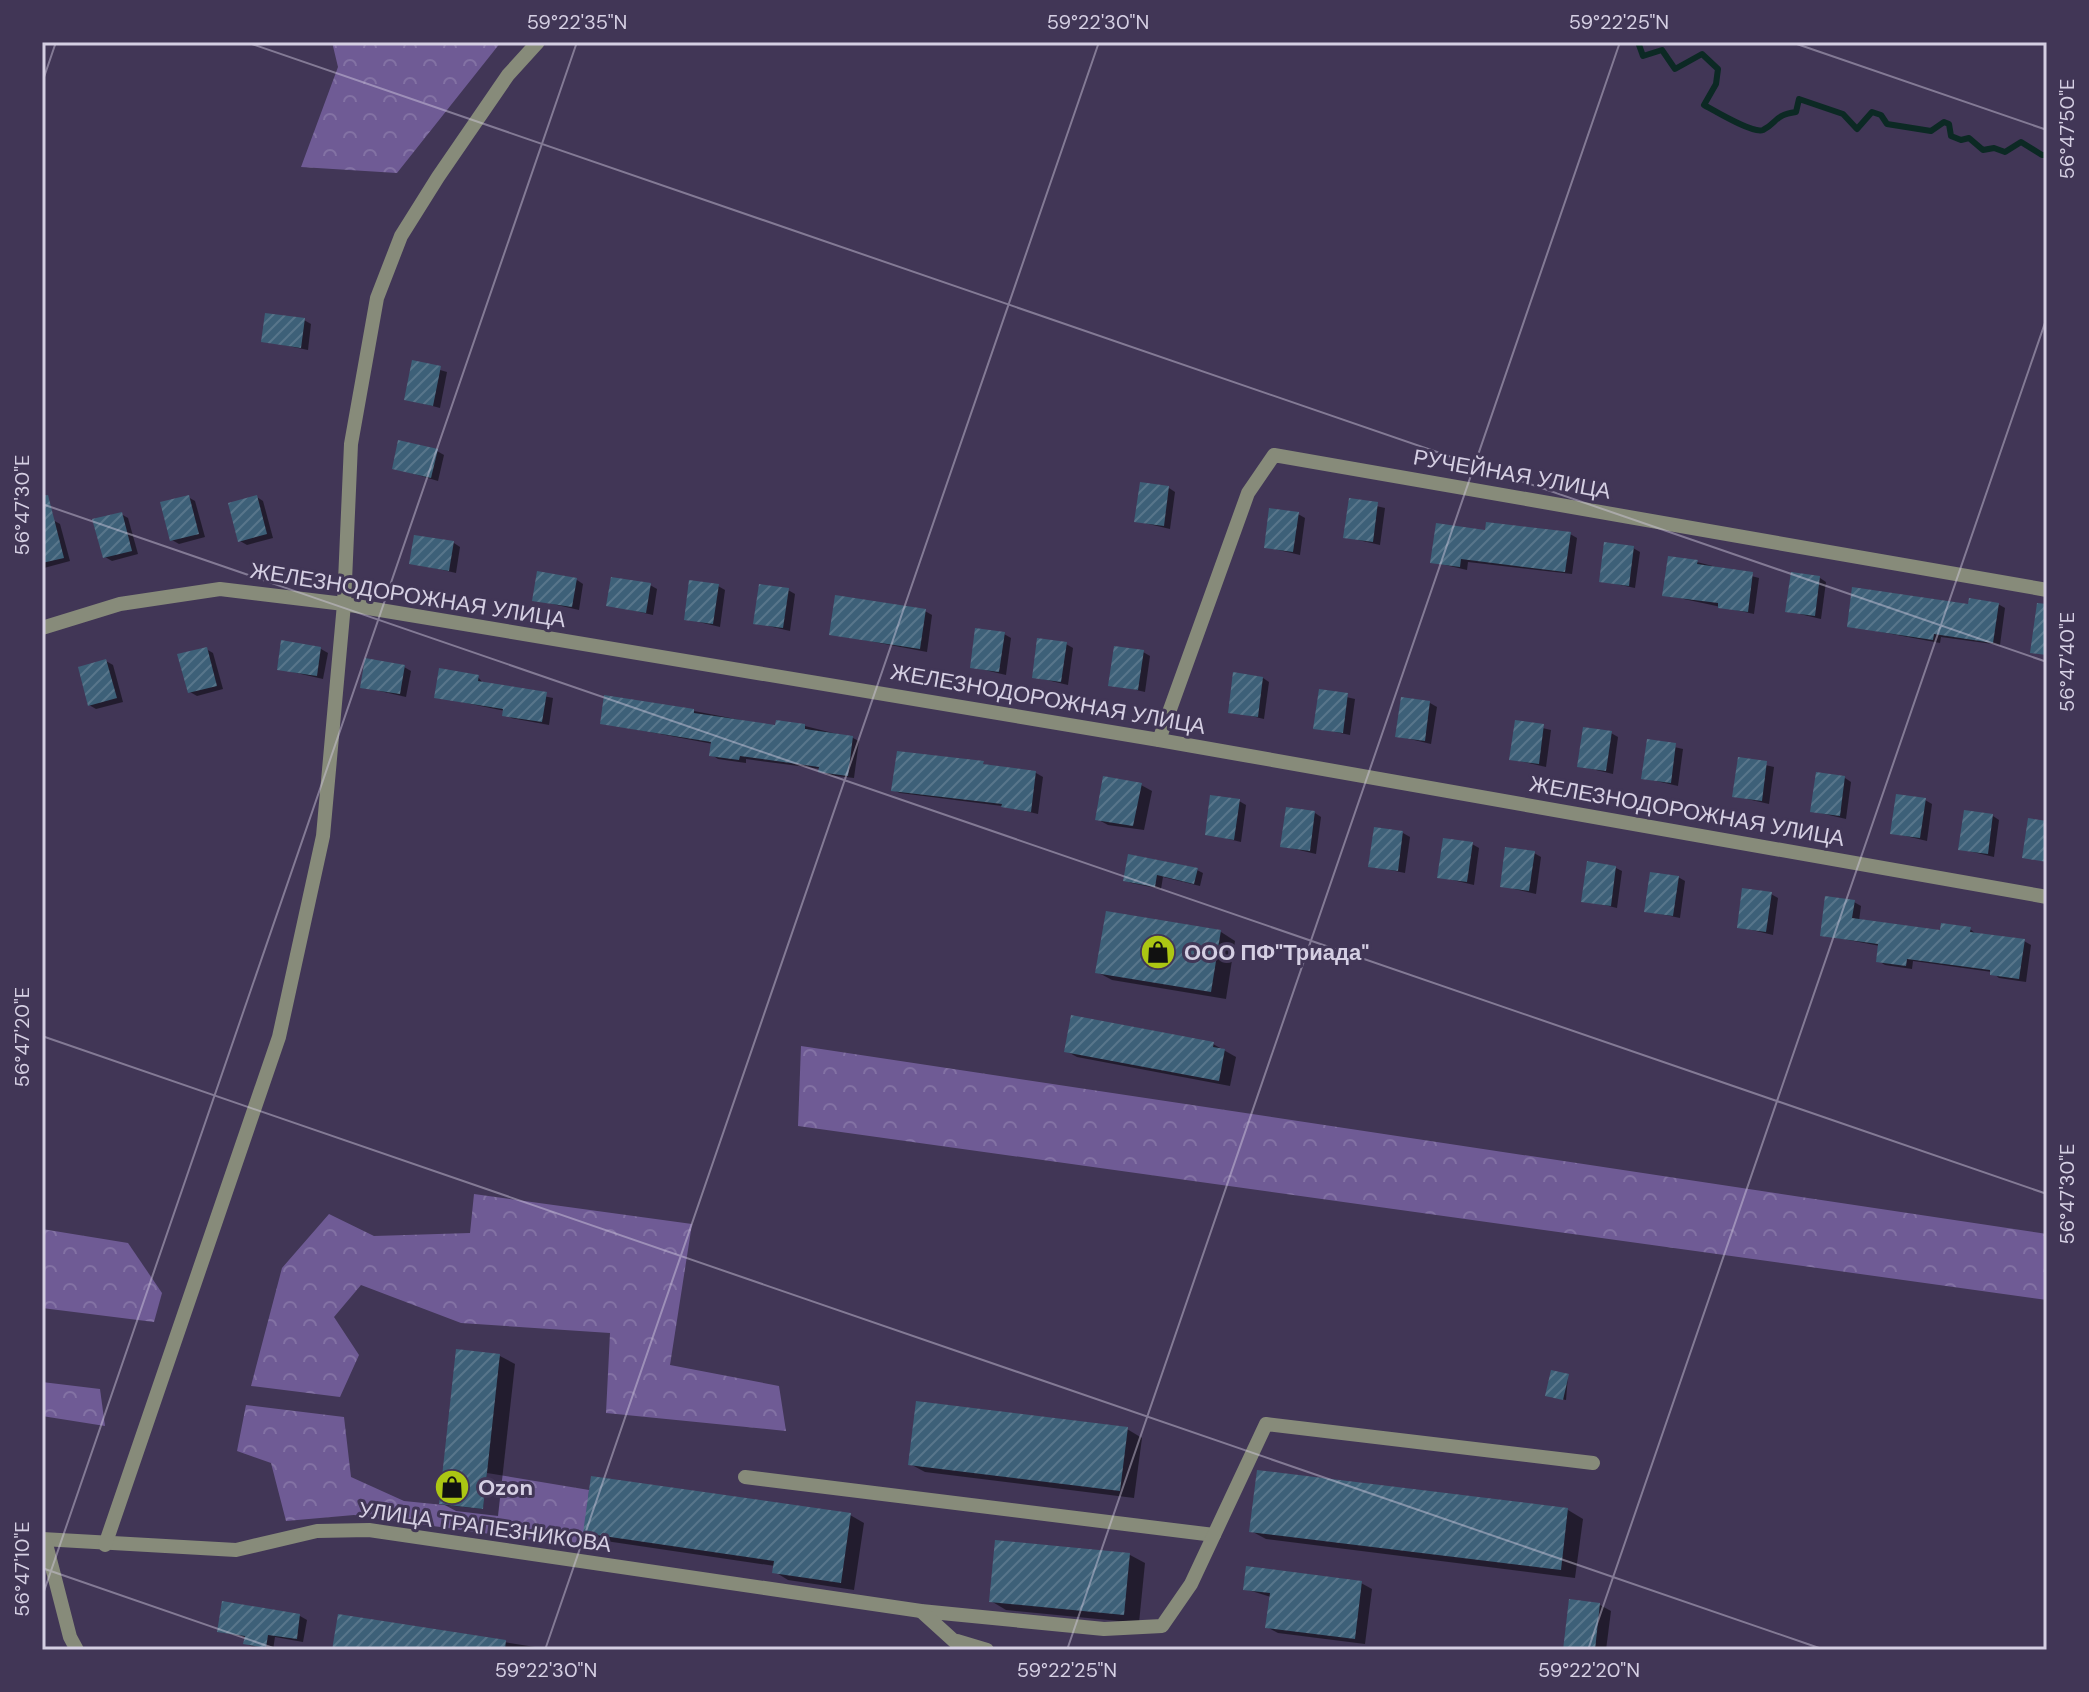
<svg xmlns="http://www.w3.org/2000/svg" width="2089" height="1692" font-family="'DM Sans',sans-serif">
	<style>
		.forest { fill: url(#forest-crowns) }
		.shadow { fill: #0007 }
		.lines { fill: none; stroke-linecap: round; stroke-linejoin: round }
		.stream { stroke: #0c2924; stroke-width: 6 }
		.building { fill: url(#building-hatch) }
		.minor { stroke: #878b7a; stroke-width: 14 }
		.ticks { fill: none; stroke: #d5cfe3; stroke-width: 2; stroke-opacity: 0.45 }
		.labels { text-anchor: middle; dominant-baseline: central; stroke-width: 6; stroke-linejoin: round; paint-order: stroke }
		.street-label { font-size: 22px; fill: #d5cfe3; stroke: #413656 }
		.poi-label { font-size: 22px; font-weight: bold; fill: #d5cfe3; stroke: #413656; text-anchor: start }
		.neatline { fill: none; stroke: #d5cfe3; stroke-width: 3 }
		.ticks-label { font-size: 20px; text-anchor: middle; fill: #d5cfe3 }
	</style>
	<defs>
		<pattern id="forest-crowns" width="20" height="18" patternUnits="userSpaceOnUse" patternTransform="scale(2)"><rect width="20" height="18" fill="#6f5b95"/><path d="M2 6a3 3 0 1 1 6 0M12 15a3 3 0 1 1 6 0" fill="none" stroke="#8372a4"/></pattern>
		<pattern id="building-hatch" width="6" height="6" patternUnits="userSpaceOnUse" patternTransform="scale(2)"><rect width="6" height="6" fill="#3d6078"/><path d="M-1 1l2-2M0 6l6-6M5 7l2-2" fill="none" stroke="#58768b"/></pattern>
	</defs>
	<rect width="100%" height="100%" fill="#413656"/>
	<!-- forest -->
	<g class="forest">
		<path d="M332,42H501L397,173L301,167L338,67Z"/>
		<path d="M801,1046L2047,1234V1300L798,1126Z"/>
		<path d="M474,1194L692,1224L670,1365L779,1386L786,1431L606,1413L610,1333L461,1323L361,1285L334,1317L359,1355L340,1397L251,1386L282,1268L329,1214L374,1236L470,1233Z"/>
		<path d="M42,1229L128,1243L162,1293L154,1322L42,1308Z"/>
		<path d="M42,1382L100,1389L105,1426L42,1416Z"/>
		<path d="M246,1405L344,1417L351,1477L404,1501L483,1509L487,1473L589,1490L584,1547L354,1515L286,1521L271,1463L237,1451Z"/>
	</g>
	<!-- shadow -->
	<g class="shadow">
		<path d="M304,320L311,324L308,350L263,341Z"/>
		<path d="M413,362L447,372L440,408L406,399Z"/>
		<path d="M437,451L444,455L438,481L394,468Z"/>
		<path d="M1169,488L1175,492L1170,529L1136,521Z"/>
		<path d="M188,497L195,501L205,537L179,544L172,540Z"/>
		<path d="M257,497L263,501L273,538L247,545L240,541Z"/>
		<path d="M1350,500L1385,508L1380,545L1345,537Z"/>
		<path d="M121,514L128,518L138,554L112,561L105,557Z"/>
		<path d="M1298,514L1305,518L1300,555L1266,547Z"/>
		<path d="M53,520L60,524L70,561L44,568L42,524Z"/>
		<path d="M1487,532L1570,534L1577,538L1572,574L1468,562L1467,570L1432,562Z"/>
		<path d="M454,543L460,547L456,573L412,563Z"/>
		<path d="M1633,548L1640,552L1635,588L1601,581Z"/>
		<path d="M1697,562L1759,578L1754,614L1665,595Z"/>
		<path d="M1820,578L1826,582L1821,619L1787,611Z"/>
		<path d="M577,580L583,584L579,610L535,600Z"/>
		<path d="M650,585L657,589L653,615L608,605Z"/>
		<path d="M718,586L725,590L720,627L686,619Z"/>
		<path d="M788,590L795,594L790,631L756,623Z"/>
		<path d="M1998,604L2005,608L2000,645L1941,637L1940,643L1849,626Z"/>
		<path d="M925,611L932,615L927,652L832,634Z"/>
		<path d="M1004,634L1011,638L1006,675L972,667Z"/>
		<path d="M1066,644L1073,648L1068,685L1034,677Z"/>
		<path d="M206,649L213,653L223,689L197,696L190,692Z"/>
		<path d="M321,649L328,653L323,679L279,669Z"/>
		<path d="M1143,652L1150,656L1145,692L1111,684Z"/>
		<path d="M106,661L113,665L123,702L96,709L89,705Z"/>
		<path d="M404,667L411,671L406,697L362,687Z"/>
		<path d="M478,677L484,684L553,698L549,725L511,718L505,711L437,697Z"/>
		<path d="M1263,678L1269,682L1264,719L1230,711Z"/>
		<path d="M1320,691L1355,699L1350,735L1315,728Z"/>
		<path d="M1430,703L1437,707L1431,744L1397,736Z"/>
		<path d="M694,711L777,727L805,726L853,738L859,741L854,778L827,775L821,769L746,759V763L718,759L712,755L713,744L602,723Z"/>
		<path d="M1516,722L1551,730L1546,767L1511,759Z"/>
		<path d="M1611,733L1618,737L1613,774L1579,766Z"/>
		<path d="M1648,741L1683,749L1678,786L1643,778Z"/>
		<path d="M898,753L1036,773L1043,777L1038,814L1002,806L900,793L893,790Z"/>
		<path d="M1739,759L1774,767L1769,804L1734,796Z"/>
		<path d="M1845,778L1851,782L1846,819L1812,811Z"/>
		<path d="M1141,785L1152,791L1144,830L1108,825L1097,819Z"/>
		<path d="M1925,800L1932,804L1927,841L1893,833Z"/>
		<path d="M1239,801L1246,805L1241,842L1207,834Z"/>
		<path d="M1315,813L1321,817L1316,854L1282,846Z"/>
		<path d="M1993,816L1999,820L1994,857L1960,849Z"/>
		<path d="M1403,833L1410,837L1405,873L1370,866Z"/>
		<path d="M1472,844L1479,848L1474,885L1440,877Z"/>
		<path d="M1534,853L1541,857L1536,894L1502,886Z"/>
		<path d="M1129,856L1197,870L1203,873L1200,886L1163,877L1161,889L1131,883L1125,880Z"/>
		<path d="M1616,868L1622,871L1617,908L1583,900Z"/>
		<path d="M1678,877L1685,881L1680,918L1646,911Z"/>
		<path d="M1771,894L1778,898L1773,935L1739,927Z"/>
		<path d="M1854,902L1861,906L1859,921L1942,932L1970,929L1977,935L2024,941L2031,945L2026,982L1999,978L1992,972L1913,961L1912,969L1885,965L1878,961L1880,946L1822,935Z"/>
		<path d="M1221,932L1235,941L1226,999L1112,980L1097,972Z"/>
		<path d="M1213,1044L1236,1057L1230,1086L1077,1057L1066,1051Z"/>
		<path d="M500,1356L515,1364L498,1516L456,1511L441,1503Z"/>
		<path d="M1568,1376L1566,1400L1550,1397Z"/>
		<path d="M1127,1429L1142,1438L1134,1498L925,1472L910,1464Z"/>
		<path d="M1258,1472L1568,1510L1583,1519L1575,1578L1266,1539L1251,1531Z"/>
		<path d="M850,1515L864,1523L854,1590L788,1580L775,1572V1566L599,1540L585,1532Z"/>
		<path d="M1130,1555L1145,1563L1139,1623L1006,1610L991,1601Z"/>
		<path d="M1361,1583L1372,1589L1365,1644L1278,1633L1267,1627L1271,1597L1245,1589Z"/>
		<path d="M1571,1601L1600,1605L1611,1611L1606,1650H1565Z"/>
		<path d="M300,1616L307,1620L303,1642L275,1637L273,1650L252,1647L246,1643V1638L219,1631Z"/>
		<path d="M479,1638L535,1647L540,1650H478Z"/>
	</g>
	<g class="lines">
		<!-- stream -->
		<path class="stream" d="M1638,42L1643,56L1662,50L1675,69L1702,54L1718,69L1716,84L1704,105C1715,111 1753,134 1763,130C1777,123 1774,115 1796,112L1799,99L1843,114L1857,129L1872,112L1881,115L1887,124L1931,131L1944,122L1949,124L1951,136L1961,140L1969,138L1983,150L1994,148L2005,152L2021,142L2042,155H2047"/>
	</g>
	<!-- building -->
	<g class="building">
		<path d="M265,313L305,318L301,348L261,342Z"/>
		<path d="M412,360L441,366L433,406L404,400Z"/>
		<path d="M398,440L438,449L431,478L392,469Z"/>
		<path d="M1140,482L1169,486L1164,526L1134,522Z"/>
		<path d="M48,495L64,558L42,563V496Z"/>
		<path d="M189,495L199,534L170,541L160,502Z"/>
		<path d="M257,495L267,534L238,542L228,503Z"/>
		<path d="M1349,498L1378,502L1373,542L1343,538Z"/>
		<path d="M1269,508L1299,512L1293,552L1264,548Z"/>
		<path d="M122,512L132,551L103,558L92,519Z"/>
		<path d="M1486,522L1571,532L1565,572L1461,559L1460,567L1430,563L1436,523L1485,530Z"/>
		<path d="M414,535L454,541L449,571L409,564Z"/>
		<path d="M1604,542L1634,546L1629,586L1599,582Z"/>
		<path d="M1668,556L1698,560L1697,564L1753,572L1748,612L1718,608V603L1662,596Z"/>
		<path d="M537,571L577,578L572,607L532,601Z"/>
		<path d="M1791,572L1820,576L1815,616L1785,612Z"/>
		<path d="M611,577L651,583L646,613L606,606Z"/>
		<path d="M689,580L719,584L713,624L684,620Z"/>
		<path d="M759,584L789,588L783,628L753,624Z"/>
		<path d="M1852,587L1968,604L1969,598L1999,603L1993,643L1934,634L1933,640L1847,627Z"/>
		<path d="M835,595L926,609L920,649L829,635Z"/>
		<path d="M2037,603L2047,604V655L2030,653Z"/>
		<path d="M975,628L1005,632L999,672L970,668Z"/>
		<path d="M1037,638L1067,642L1061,682L1032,678Z"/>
		<path d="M281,640L321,647L317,676L277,670Z"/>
		<path d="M1114,646L1144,650L1138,690L1108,686Z"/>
		<path d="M207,647L217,686L188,693L177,654Z"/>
		<path d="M365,658L405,665L400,694L360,688Z"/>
		<path d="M106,659L117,698L88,706L78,667Z"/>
		<path d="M439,668L479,675L478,681L547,692L542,722L502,716L503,709L434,698Z"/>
		<path d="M1233,672L1263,677L1258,717L1228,713Z"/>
		<path d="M1319,689L1348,693L1343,733L1313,729Z"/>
		<path d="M604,695L694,709V713L775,725L776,720L805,724V729L853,736L848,776L818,772L819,767L740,756L739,760L709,756L711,742L600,724Z"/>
		<path d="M1401,697L1430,701L1425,741L1395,737Z"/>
		<path d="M1515,720L1544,724L1539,764L1509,760Z"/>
		<path d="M1583,727L1612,731L1606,771L1577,767Z"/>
		<path d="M1647,739L1676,743L1671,783L1641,779Z"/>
		<path d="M897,751L984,761L983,764L1036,771L1031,812L1001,807L1002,804L891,791Z"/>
		<path d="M1738,757L1767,761L1762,801L1732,797Z"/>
		<path d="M1816,772L1845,776L1840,816L1810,812Z"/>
		<path d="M1103,776L1142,783L1133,826L1095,820Z"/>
		<path d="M1896,794L1926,798L1920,838L1890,834Z"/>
		<path d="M1210,795L1240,799L1234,840L1205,835Z"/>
		<path d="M1286,807L1315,811L1310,851L1280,847Z"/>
		<path d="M1964,810L1993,814L1988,854L1958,850Z"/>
		<path d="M2028,818L2047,821V862L2022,858Z"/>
		<path d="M1374,827L1403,831L1398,871L1368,867Z"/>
		<path d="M1443,838L1473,842L1467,882L1437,878Z"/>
		<path d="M1505,847L1535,851L1529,891L1500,887Z"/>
		<path d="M1128,854L1198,868L1194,884L1157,875L1155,887L1123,881Z"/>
		<path d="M1587,861L1616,866L1611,906L1581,902Z"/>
		<path d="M1650,872L1679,876L1673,916L1644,912Z"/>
		<path d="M1742,888L1772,892L1766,932L1737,928Z"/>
		<path d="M1825,896L1855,900L1852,918L1940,930L1941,923L1971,927L1970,932L2025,939L2019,979L1990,975V970L1907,959L1906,966L1876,962L1878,944L1820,936Z"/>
		<path d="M1106,911L1221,930L1211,992L1095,973Z"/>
		<path d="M1071,1015L1214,1042L1213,1047L1225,1049L1219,1081L1064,1052Z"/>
		<path d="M456,1349L500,1354L483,1509L439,1504Z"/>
		<path d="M1551,1370L1569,1374L1563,1400L1545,1396Z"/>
		<path d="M916,1401L1128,1427L1120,1491L908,1465Z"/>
		<path d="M1257,1470L1568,1508L1561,1570L1249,1532Z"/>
		<path d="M591,1476L851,1513L841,1583L772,1573L774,1561L583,1533Z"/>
		<path d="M995,1540L1130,1553L1124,1615L989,1602Z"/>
		<path d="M1246,1566L1362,1581L1355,1639L1265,1628L1270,1593L1243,1590Z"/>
		<path d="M1569,1599L1600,1603L1595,1650H1563Z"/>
		<path d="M222,1601L300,1614L297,1639L268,1635L266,1648L243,1644L245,1636L217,1632Z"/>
		<path d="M338,1614L506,1640L505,1650H332Z"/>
	</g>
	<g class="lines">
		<!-- minor -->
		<g class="minor">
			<path d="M42,628L120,604L220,589L344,604L1159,740L2047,897"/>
			<path d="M1159,740L1248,493L1274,455L2047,590"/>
			<path d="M745,1477L1214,1535"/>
			<path d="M42,1539L236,1550L317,1531L369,1530L921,1611L1104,1629L1162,1626L1191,1584L1266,1424L1593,1463"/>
			<path d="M45,1540L70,1637L77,1650"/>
			<path d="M105,1545L279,1037L323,836L344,604L351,444L377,298L401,236L438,177L508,75L538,42"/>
			<path d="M921,1611L964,1650"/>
			<path d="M957,1641L987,1650"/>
		</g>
	</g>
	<!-- ticks -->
	<path class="ticks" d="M246,42L2047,662M1791,42L2047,130M42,83L56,42M42,504L2047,1194M42,1036L1825,1650M42,1568L279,1650M42,1597L577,42M545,1650L1099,42M1067,1650L1620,42M1588,1650L2047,317"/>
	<!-- icons -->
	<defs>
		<g id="shop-disc" transform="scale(1.8)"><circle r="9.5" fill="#acc613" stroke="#413656"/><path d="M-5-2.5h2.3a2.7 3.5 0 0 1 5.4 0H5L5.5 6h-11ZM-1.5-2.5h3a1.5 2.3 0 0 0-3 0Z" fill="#111"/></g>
	</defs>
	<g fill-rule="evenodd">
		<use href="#shop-disc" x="1158" y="952"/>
		<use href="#shop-disc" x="452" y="1487"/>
	</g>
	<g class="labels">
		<!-- street labels -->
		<g class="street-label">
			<text transform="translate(1512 474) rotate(10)">РУЧЕЙНАЯ УЛИЦА</text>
			<text transform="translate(408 595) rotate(9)">ЖЕЛЕЗНОДОРОЖНАЯ УЛИЦА</text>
			<text transform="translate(1048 699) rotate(10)">ЖЕЛЕЗНОДОРОЖНАЯ УЛИЦА</text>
			<text transform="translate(1687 811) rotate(10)">ЖЕЛЕЗНОДОРОЖНАЯ УЛИЦА</text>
			<text transform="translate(485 1527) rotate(8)">УЛИЦА ТРАПЕЗНИКОВА</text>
		</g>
		<!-- poi labels -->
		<g class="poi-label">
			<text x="1184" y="952">ООО ПФ"Триада"</text>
			<text x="478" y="1487">Ozon</text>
		</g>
	</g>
	<!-- border -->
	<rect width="2089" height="1692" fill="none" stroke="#413656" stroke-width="88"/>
	<rect x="44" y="44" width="2001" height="1604" class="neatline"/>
	<g class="ticks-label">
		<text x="577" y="29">59°22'35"N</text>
		<text x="1098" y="29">59°22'30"N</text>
		<text x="1619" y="29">59°22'25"N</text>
		<text transform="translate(2067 129) rotate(-90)" y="7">56°47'50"E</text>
		<text transform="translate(22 505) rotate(-90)" y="7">56°47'30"E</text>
		<text transform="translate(2067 662) rotate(-90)" y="7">56°47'40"E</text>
		<text transform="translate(22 1037) rotate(-90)" y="7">56°47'20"E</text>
		<text transform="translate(2067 1194) rotate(-90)" y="7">56°47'30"E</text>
		<text transform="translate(22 1569) rotate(-90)" y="7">56°47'10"E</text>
		<text x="546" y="1677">59°22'30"N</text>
		<text x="1067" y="1677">59°22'25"N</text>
		<text x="1589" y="1677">59°22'20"N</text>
	</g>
</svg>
